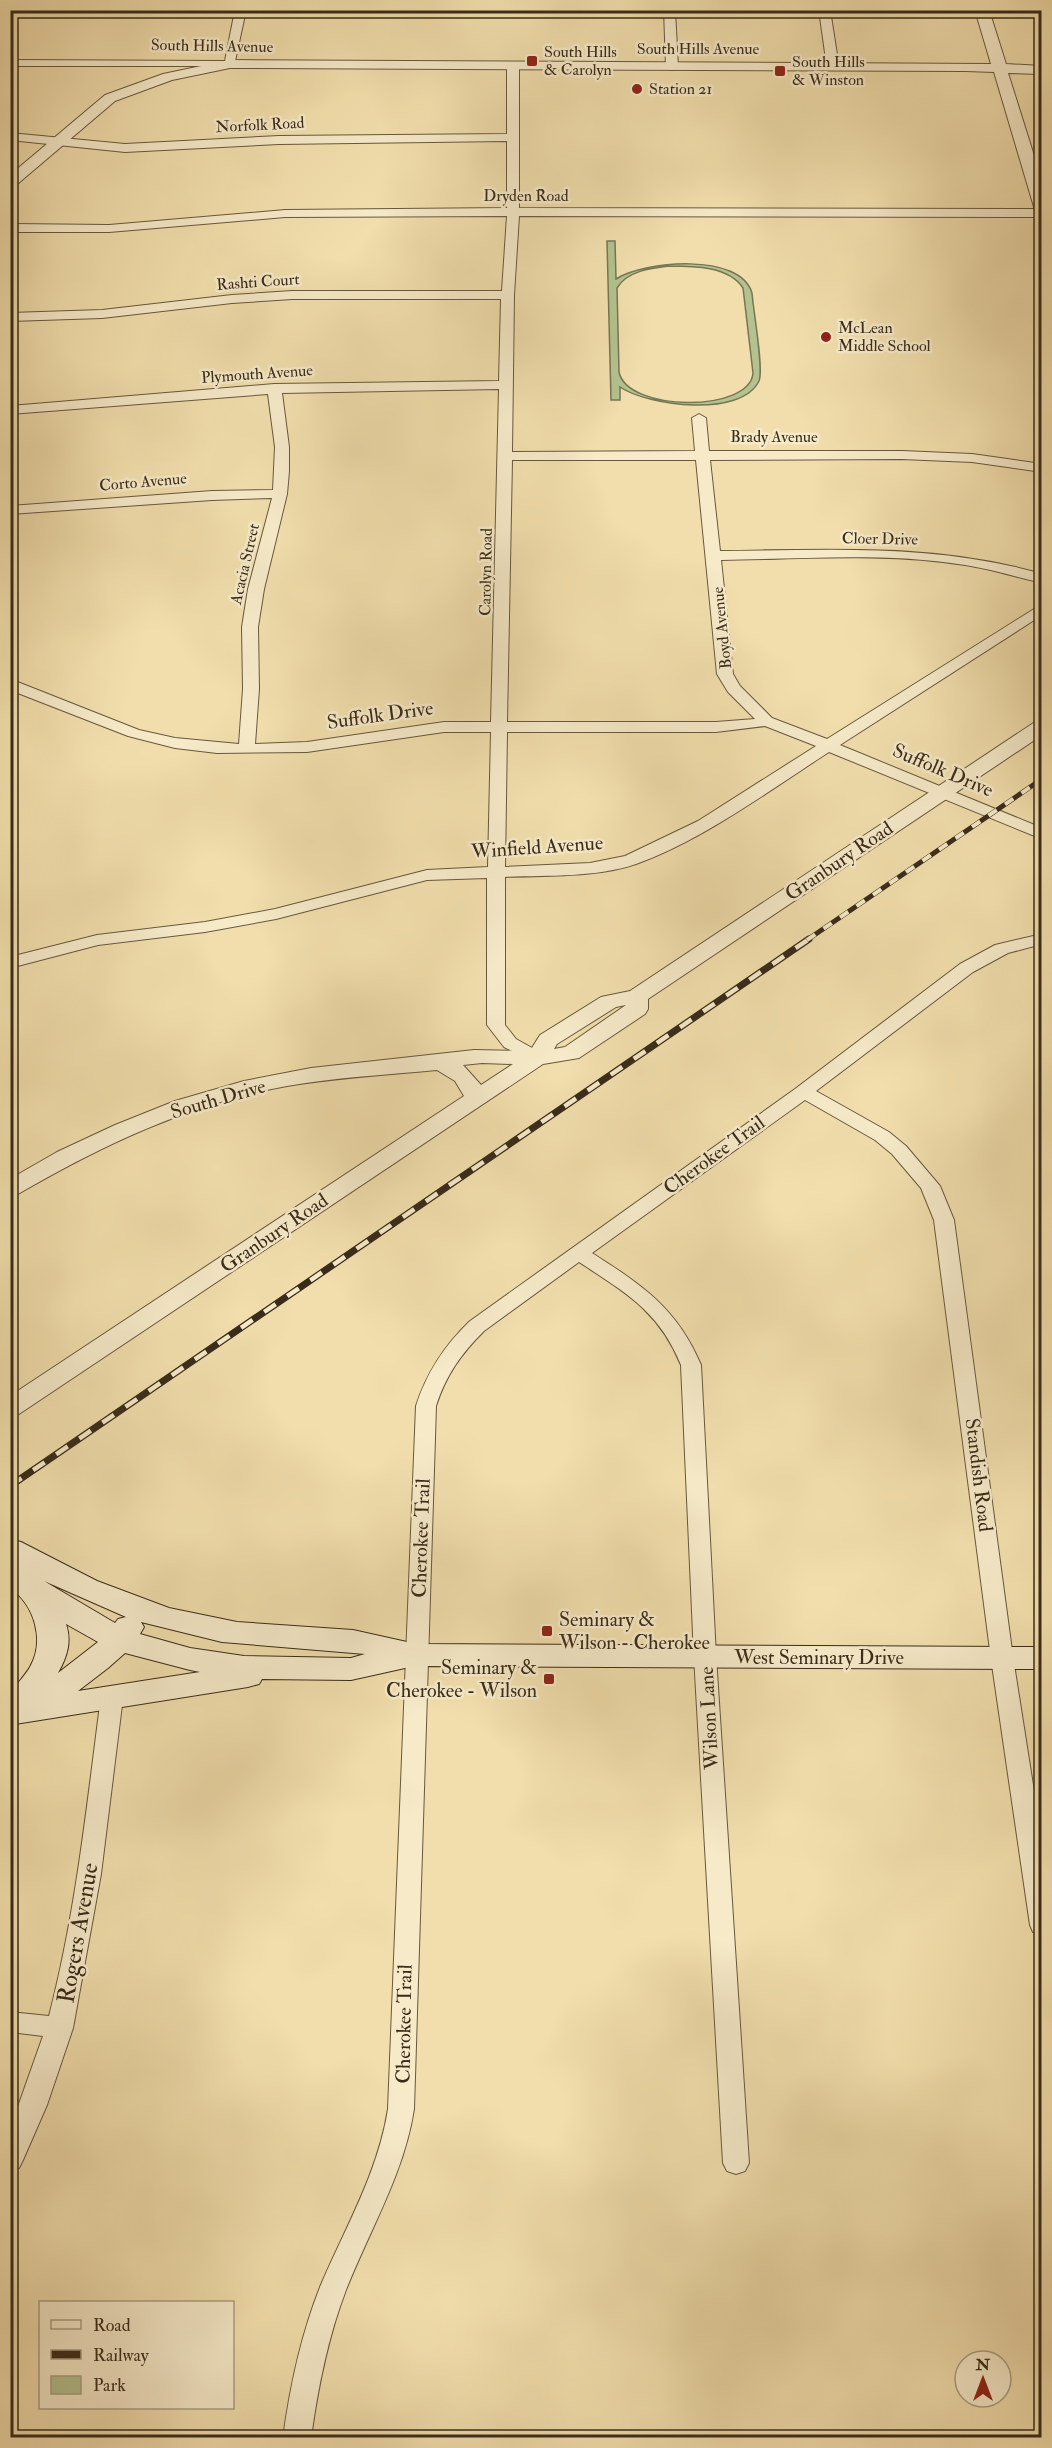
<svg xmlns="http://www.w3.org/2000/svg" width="1052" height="2448" font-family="'IM FELL Double Pica',serif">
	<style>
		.green { fill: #b3c28e; stroke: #767654; stroke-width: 1.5; fill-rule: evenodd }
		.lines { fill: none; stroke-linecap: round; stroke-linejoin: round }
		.minor-casing { stroke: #67583e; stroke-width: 2 }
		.tertiary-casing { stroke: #67583e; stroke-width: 2 }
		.secondary-casing { stroke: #392b1a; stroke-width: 2 }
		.minor { fill: #f6eac9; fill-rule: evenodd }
		.tertiary { fill: #f6eac9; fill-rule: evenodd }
		.secondary { fill: #f6eac9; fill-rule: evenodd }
		.rail-far1-casing { stroke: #392b1a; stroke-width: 5 }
		.rail-casing { stroke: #392b1a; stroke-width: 7 }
		.rail-far1 { stroke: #f6eac9; stroke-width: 4; stroke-dasharray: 10; stroke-linecap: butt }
		.rail { stroke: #f6eac9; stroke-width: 4.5; stroke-dasharray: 14; stroke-linecap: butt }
		.poi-dot { fill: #8f2418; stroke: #f6eac9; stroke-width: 2 }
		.labels { text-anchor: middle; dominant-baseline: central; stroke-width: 5; stroke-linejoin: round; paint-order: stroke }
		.far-street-label { font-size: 16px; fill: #392b1a; stroke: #f6eac9 }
		.far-poi-label { font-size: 16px; fill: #392b1a; stroke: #f6eac9; text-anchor: start }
		.street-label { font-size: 20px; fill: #392b1a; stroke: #f6eac9 }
		.poi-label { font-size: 20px; fill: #392b1a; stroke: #f6eac9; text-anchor: start }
		.near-street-label { font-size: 24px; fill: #392b1a; stroke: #f6eac9 }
	</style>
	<rect width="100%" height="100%" fill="#f1deac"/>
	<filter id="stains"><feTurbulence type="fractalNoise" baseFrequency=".00333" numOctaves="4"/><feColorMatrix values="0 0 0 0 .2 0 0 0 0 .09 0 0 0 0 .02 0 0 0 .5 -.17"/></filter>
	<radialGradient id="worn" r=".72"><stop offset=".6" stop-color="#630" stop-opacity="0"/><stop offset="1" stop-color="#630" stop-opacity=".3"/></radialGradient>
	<!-- green -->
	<path class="green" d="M607,241H615L616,279C644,261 740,252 752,293C753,309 764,369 759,381C741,418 648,406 620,387V400H611ZM669,266C693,266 729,266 743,288L753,373C750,413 627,412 619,372L617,288C627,271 651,268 669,266Z"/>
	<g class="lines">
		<!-- minor casing -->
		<g class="minor-casing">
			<g id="minor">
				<path d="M235,10H246L234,66H10V60L225,61Z"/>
				<path d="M664,10H675L678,67L672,70L666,67Z"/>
				<path d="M819,10H830L839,67L837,69L833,70L827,67Z"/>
				<path d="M513,63L519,66V208L1042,209V217L519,216L514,295L512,452L695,451L692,418L699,414L706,418L709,451H902L972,454L1042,464V472L972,462L902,459L710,460L720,551C829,550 936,543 1042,574V583C1016,577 991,569 965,565C885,552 802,559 721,560L733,674L740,686L772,718L827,739L1042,604V615L840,745L1042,828V839L829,752C770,790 703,840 636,864C595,878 547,875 505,877V1025L516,1039L543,1054L546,1058L543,1062L537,1063L504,1047L487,1025V878L427,880L276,919L205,932L98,945L10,968V957L97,935L205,922L275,909L427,870L488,867L491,732H444L307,752L217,753L175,748L128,736L10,690V679L139,730L175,738L239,744L243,689L242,627L248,589L272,498L212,500L10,514V506L212,491L273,490L275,447L268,394L10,414V406L274,384L499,381L501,299H292L232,303L102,318L10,321V313L102,310L232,295L292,291H502L507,216L285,217L109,232H10V224L109,225L285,210L507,208V141L279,144L125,152L10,140V133L125,144L279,136L507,134V66ZM499,389L491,722H444L307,742L255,744L259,689L258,627L264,589L287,494L289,471V447L282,393ZM512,460H696L717,674L728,692L755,719L716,722H507ZM765,726L816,746L698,821L625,856L590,863L505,867L507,732H716Z"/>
				<path d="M1042,934V944L1008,953L973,972L816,1091L889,1132L906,1146L940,1186L954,1220L1013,1658L1042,1842V1934L1033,1932L1030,1925L991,1658L934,1220L921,1188L892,1154L875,1140L805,1100L592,1253C642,1285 677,1308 701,1365L716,1656L749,2163L745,2171L736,2174L727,2171L723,2163L694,1656L681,1365C659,1311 626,1293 579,1262L484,1331C461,1354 446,1375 436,1406L414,2109C404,2174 370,2229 346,2290C328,2337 318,2387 311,2438H283C290,2386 301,2335 320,2287C345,2228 378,2173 388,2109L416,1406C427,1372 444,1346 470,1321L795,1089L960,964L995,945Z"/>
				<path d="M112,1689L120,1691L123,1697L101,1874L73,2028L47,2105L23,2160L19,2168L10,2171V2129L43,2036L10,2032V2012L49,2016C76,1912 87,1804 101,1697L104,1691Z"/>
			</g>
		</g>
		<!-- tertiary casing -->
		<g class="tertiary-casing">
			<g id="tertiary">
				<path d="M975,10H989L1006,64L1042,66V74L1008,73L1042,181V211L1034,207L994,72L966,71L230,68L172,80L115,101L15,186L10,187V175L105,95L163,74L230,60L991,64Z"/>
				<path d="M1042,720V735L648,999V1009L645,1014L579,1058L543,1064L19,1414L10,1416V1396L464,1096L455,1081L437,1070C387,1075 337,1077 287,1086C191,1103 102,1145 18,1194L10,1196V1179L57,1152L115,1125L175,1101L244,1081L311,1068L474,1050L530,1051L540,1035L601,997L630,991L1035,722ZM626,1005L565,1047L554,1049L557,1044L616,1007ZM482,1063L513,1064L481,1085L463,1065Z"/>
			</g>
		</g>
		<!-- secondary casing -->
		<g class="secondary-casing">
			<path id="secondary" d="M10,1539L21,1542L97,1581L169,1608L237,1622L353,1630L416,1644L1042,1647V1669L414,1666L351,1680L262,1679L259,1684L248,1687L15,1724L10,1722C10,1714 8,1702 11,1694C15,1685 25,1676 30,1667C45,1641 35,1605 10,1588ZM44,1581L126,1617L118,1619L115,1623ZM141,1622L222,1642L365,1654L351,1658L244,1656L190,1648L140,1634L144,1627ZM66,1624L98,1642L58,1673C67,1657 72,1642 66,1624ZM125,1653L190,1670L200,1672L78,1691L108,1668Z"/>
		</g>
		<!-- minor -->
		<use href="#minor" class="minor"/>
		<!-- tertiary -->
		<use href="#tertiary" class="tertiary"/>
		<!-- secondary -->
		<use href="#secondary" class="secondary"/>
		<!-- rail-far1 casing -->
		<g class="rail-far1-casing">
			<path id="rail-far1" d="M807,940L1042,779"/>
		</g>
		<!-- rail casing -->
		<g class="rail-casing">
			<path id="rail" d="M10,1486L809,939"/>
		</g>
		<!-- rail-far1 -->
		<use href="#rail-far1" class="rail-far1"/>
		<!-- rail -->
		<use href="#rail" class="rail"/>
	</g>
	<!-- markers -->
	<g class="poi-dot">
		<rect x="526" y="55" width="12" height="12" rx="3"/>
		<rect x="774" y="65" width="12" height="12" rx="3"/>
		<circle cx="637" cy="89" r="6"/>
		<circle cx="826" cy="337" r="6"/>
		<rect x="541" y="1625" width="12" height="12" rx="3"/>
		<rect x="543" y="1673" width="12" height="12" rx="3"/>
	</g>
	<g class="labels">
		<!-- far-street labels -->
		<g class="far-street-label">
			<text transform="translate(212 46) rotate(1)">South Hills Avenue</text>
			<text x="698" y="49">South Hills Avenue</text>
			<text transform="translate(260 125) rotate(-3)">Norfolk Road</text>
			<text x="526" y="196">Dryden Road</text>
			<text transform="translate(258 282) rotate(-4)">Rashti Court</text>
			<text transform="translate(257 374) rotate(-4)">Plymouth Avenue</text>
			<text x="774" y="437">Brady Avenue</text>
			<text transform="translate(143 482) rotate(-5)">Corto Avenue</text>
			<text transform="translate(880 539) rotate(1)">Cloer Drive</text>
			<text transform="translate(245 564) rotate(-77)">Acacia Street</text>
			<text transform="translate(486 572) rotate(-89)">Carolyn Road</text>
			<text transform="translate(722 628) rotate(-96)">Boyd Avenue</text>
		</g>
		<!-- far-poi labels -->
		<g class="far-poi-label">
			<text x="544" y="52">South Hills<tspan x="544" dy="18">&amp; Carolyn</tspan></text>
			<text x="792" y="62">South Hills<tspan x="792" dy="18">&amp; Winston</tspan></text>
			<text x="649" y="89">Station 21</text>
			<text x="838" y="328">McLean<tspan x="838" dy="18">Middle School</tspan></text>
		</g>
		<!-- street labels -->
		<g class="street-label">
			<text transform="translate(380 715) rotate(-8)">Suffolk Drive</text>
			<text transform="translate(943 770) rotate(23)">Suffolk Drive</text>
			<text transform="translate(537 847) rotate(-4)">Winfield Avenue</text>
			<text transform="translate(839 861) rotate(-34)">Granbury Road</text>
			<text transform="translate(218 1099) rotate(-16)">South Drive</text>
			<text transform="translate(714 1155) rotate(-36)">Cherokee Trail</text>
			<text transform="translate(274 1233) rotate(-34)">Granbury Road</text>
			<text transform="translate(979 1475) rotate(83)">Standish Road</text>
			<text transform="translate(421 1538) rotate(-88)">Cherokee Trail</text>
			<text x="819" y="1657">West Seminary Drive</text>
			<text transform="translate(709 1718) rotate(-93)">Wilson Lane</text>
			<text transform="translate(404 2024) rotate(-89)">Cherokee Trail</text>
		</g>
		<!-- poi labels -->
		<g class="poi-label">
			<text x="559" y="1619">Seminary &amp;<tspan x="559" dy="23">Wilson - Cherokee</tspan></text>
			<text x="537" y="1667" text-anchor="end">Seminary &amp;<tspan x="537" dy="23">Cherokee - Wilson</tspan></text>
		</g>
		<!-- near-street labels -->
		<g class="near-street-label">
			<text transform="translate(78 1933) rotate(-80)">Rogers Avenue</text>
		</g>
	</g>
	<!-- margin -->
	<rect width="1052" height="2448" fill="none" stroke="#f1deac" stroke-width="36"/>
	<rect x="12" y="12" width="1028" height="2424" fill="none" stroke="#392b1a" stroke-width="3"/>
	<rect x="18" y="18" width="1016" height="2412" fill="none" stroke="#392b1a" stroke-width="1.5"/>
	<!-- legend -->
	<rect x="39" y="2301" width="195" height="108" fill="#f6eac9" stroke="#aa9e83" stroke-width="1.5"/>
	<rect x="51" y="2320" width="30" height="9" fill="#f6eac9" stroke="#aa9e83" stroke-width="1.5"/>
	<text x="93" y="2331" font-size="18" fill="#392b1a">Road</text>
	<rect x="51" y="2350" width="30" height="9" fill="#392b1a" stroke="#aa9e83" stroke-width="1.5"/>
	<text x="93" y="2361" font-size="18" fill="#392b1a">Railway</text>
	<rect x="51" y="2376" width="30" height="18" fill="#b3c28e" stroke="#aa9e83" stroke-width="1.5"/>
	<text x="93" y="2391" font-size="18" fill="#392b1a">Park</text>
	<!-- north arrow -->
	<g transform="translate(983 2379)"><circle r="28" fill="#f6eac9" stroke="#aa9e83" stroke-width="1.5"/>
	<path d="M0-4.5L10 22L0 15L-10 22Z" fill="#8f2418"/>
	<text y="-9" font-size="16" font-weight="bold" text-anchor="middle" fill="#392b1a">N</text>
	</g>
	<rect width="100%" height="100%" filter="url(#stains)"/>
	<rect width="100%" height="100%" fill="url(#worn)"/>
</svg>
